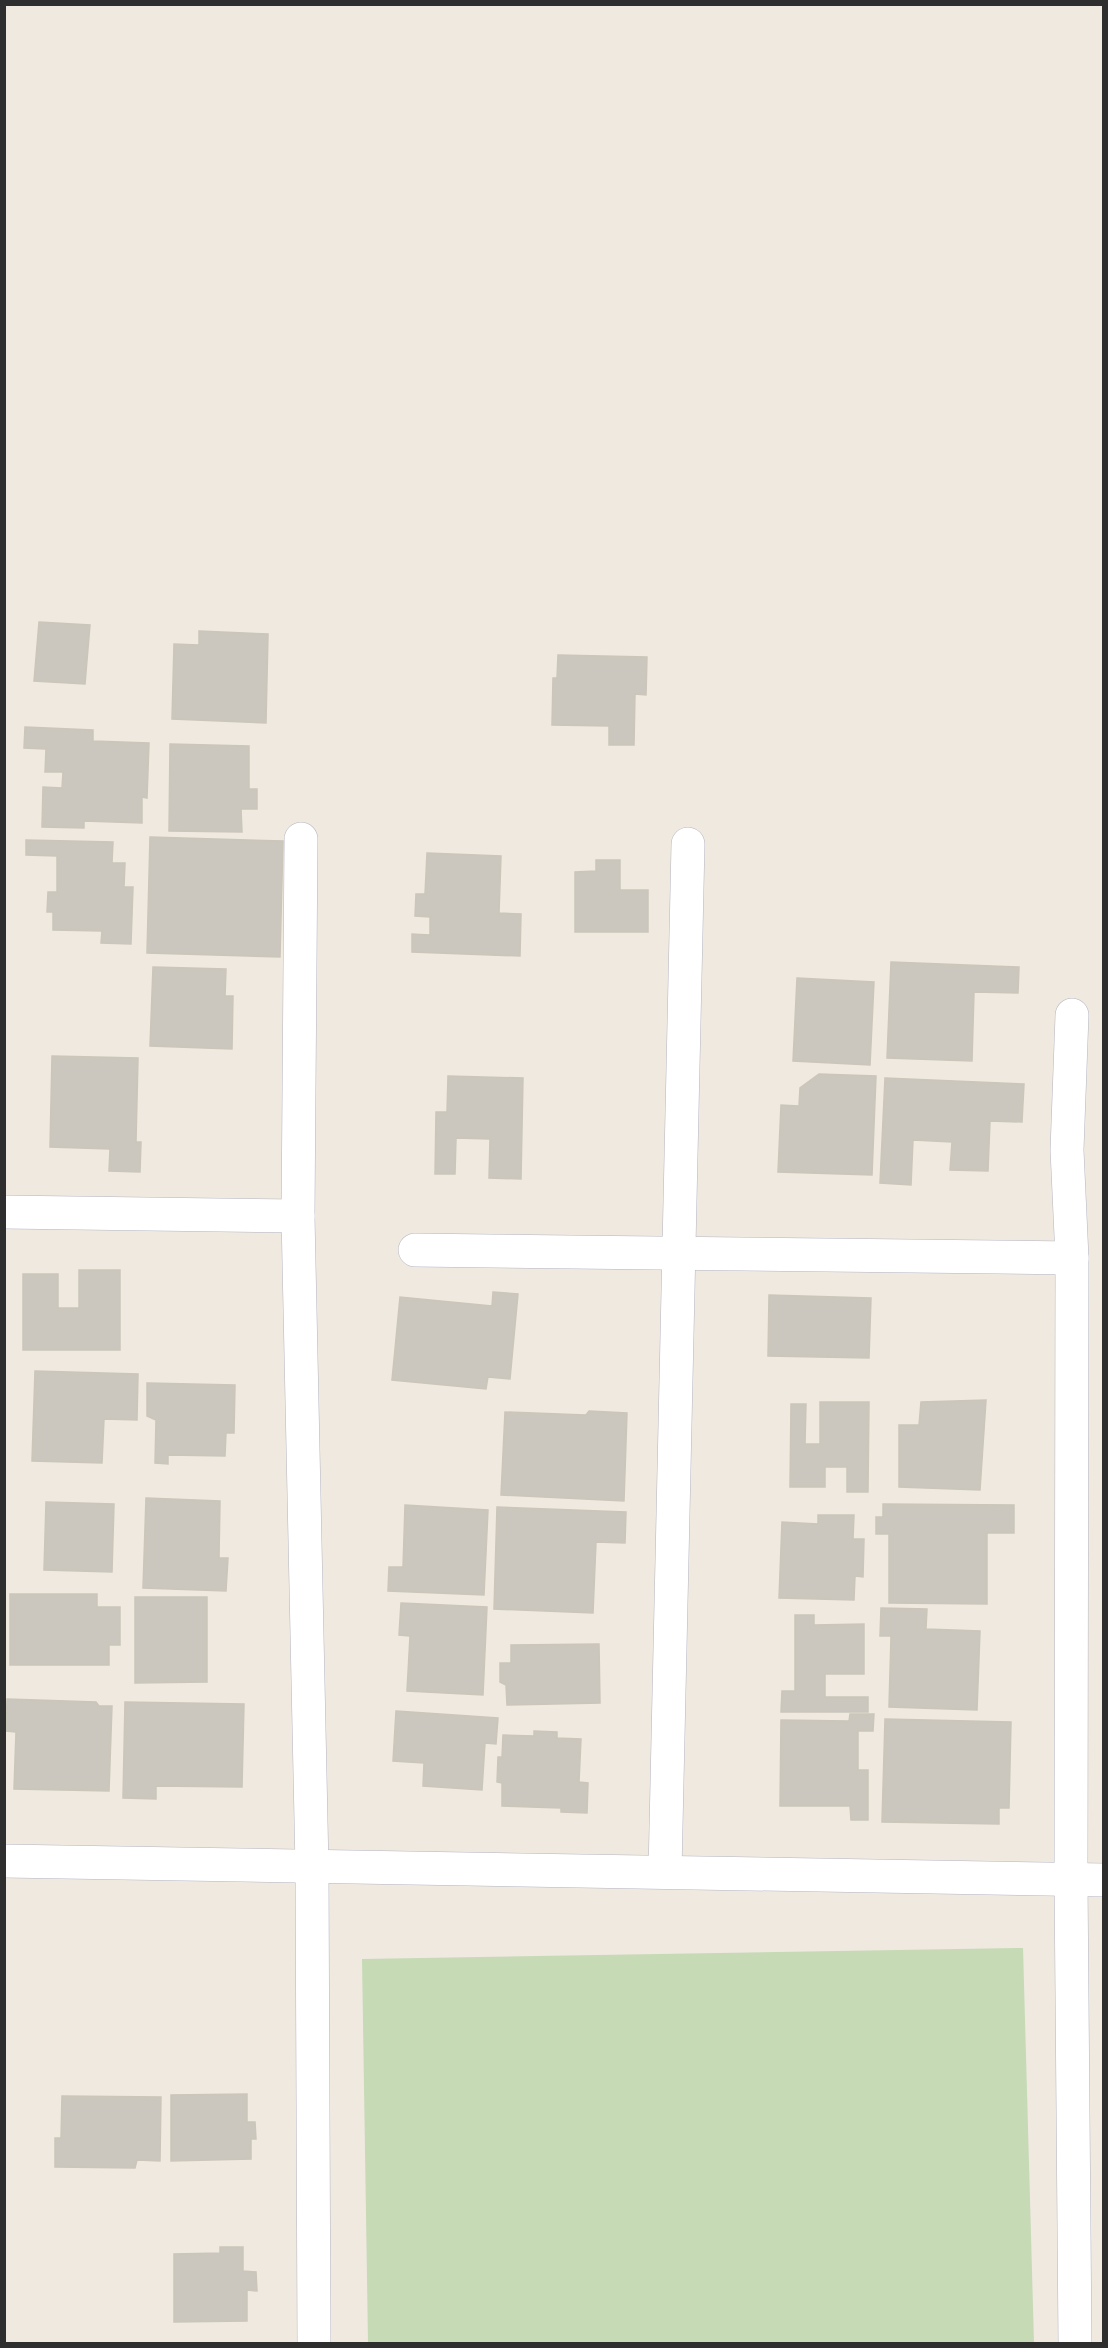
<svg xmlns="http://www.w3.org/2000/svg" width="1108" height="2348" font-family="'Varela Round',sans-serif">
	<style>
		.cemetery { fill: #c6dab6 }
		.building { fill: #cbc7be; stroke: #cbc6b9; stroke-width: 1.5 }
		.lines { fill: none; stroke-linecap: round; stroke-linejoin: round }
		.minor-casing { stroke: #b4b5c1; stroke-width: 34 }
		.minor { stroke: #fff; stroke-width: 33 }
	</style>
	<rect width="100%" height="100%" fill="#efe9e0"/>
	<!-- cemetery -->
	<path class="cemetery" d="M1023,1948L1034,2343H368L362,1959Z"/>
	<!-- building -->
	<g class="building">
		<path d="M39,622L90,625L85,684L34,681Z"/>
		<path d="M199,631L268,634L266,723L172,719L174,644L199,645Z"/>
		<path d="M558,655L647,657L646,695L635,694L634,745H609V726L552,725L553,678H557Z"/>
		<path d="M25,727L93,730V741L149,743L147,798L142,797V823L84,821V828L42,827L43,787L62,788L63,772H45L46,749L24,748Z"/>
		<path d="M170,744L249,746V789H257V809H241L242,832L169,831Z"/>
		<path d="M150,837L283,841L280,957L147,953Z"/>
		<path d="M26,840L113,842L112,863H125L124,887H133L131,944L101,943L102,931L53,930V912H47L48,892H57V856L26,855Z"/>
		<path d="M427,853L501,856L499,913L521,914L520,956L412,952V934L430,935V917L415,916L416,894H425Z"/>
		<path d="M596,860H620V890H648V932H575V872L596,871Z"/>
		<path d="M891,962L1019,967L1018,993L974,992L972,1061L887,1058Z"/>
		<path d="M153,967L226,969L225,996H233L232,1049L150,1046Z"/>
		<path d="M797,978L874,982L870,1065L793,1061Z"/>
		<path d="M52,1056L138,1058L136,1142H141L140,1172L109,1171L110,1149L50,1147Z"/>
		<path d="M819,1074L876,1076L872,1175L778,1172L781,1105L799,1106L800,1088Z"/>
		<path d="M448,1076L523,1078L521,1179L489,1178L490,1139L456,1138L455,1174H435L436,1112H447Z"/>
		<path d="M885,1078L1024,1084L1022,1122L990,1121L988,1171L950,1170L952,1142L913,1140L911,1185L880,1183Z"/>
		<path d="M79,1270H120V1350H23V1274H58V1308H79Z"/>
		<path d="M493,1292L518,1294L510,1379L488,1377L486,1389L392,1380L400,1297L492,1306Z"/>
		<path d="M769,1295L871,1298L869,1358L768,1356Z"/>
		<path d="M35,1371L138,1374L137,1420L104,1419L102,1463L32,1461Z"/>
		<path d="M147,1383L235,1385L234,1433H226L225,1456L168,1455V1464L155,1463L156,1420L147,1416Z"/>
		<path d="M986,1400L980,1490L899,1487V1425H919L921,1402Z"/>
		<path d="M820,1402H869L868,1492H847V1467H825V1487H790L791,1404H806L805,1444H820Z"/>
		<path d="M589,1411L627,1413L624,1501L501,1495L505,1412L586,1415Z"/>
		<path d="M146,1498L220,1501L219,1558H228L226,1591L143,1588Z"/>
		<path d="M46,1502L114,1504L112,1572L44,1570Z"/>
		<path d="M883,1504L1014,1505V1533H987V1604L889,1603V1534H876V1517H883Z"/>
		<path d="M405,1505L488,1510L484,1595L388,1591L389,1567H403Z"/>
		<path d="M497,1507L626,1512L625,1543L596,1542L593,1613L494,1609Z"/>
		<path d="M818,1515H854L853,1539H864L863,1577L855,1576L854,1600L779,1598L782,1522L818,1524Z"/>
		<path d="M10,1594H97V1607H120V1645H109V1665H10Z"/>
		<path d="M135,1597H207V1682L135,1683Z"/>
		<path d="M401,1603L487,1607L483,1695L407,1691L410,1636L399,1635Z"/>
		<path d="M881,1608L927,1609L926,1629L980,1631L977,1710L889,1707L891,1636H880Z"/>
		<path d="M795,1615H814V1625L864,1624V1674H825V1697H868V1712H781L782,1691H795Z"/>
		<path d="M599,1644L600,1703L507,1705L506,1685L500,1682V1663H511V1645Z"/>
		<path d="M7,1699L96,1702L99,1706H112L109,1791L14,1789L16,1732L6,1731Z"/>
		<path d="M125,1702L244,1704L242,1787L156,1786V1799L123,1798Z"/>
		<path d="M396,1711L498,1718L496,1744L485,1743L482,1790L423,1786L424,1763L393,1761Z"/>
		<path d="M850,1714H874L873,1731H858V1770H868V1820H851L850,1806H780L781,1720L849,1721Z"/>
		<path d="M885,1719L1011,1722L1009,1808H999V1824L882,1822Z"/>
		<path d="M534,1731L557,1732V1738L581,1739L579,1782L588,1783L587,1813L561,1812V1808L502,1806V1783L497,1782L498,1757H502L503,1735L534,1736Z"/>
		<path d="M247,2094V2122H255L256,2139H251V2159L171,2161V2095Z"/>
		<path d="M62,2096L161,2097L160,2161L137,2160L135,2168L55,2167V2138H61Z"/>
		<path d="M220,2247H243V2271L256,2272L257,2291L247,2290V2321L174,2322V2254L220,2253Z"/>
	</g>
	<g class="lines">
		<!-- minor casing -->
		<g class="minor-casing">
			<g id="minor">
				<path d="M301,839L298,1216L312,1867L314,2344"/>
				<path d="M1072,1015L1067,1150L1072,1258L1071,1880L1075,2344"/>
				<path d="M4,1212L298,1216"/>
				<path d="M415,1250L1072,1258"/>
				<path d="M4,1861L1104,1880"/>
				<path d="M665,1872L688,844"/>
			</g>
		</g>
		<!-- minor -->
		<use href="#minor" class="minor"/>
	</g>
	<!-- border -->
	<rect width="1108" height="2348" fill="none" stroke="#2e2e2e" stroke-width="12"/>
</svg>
